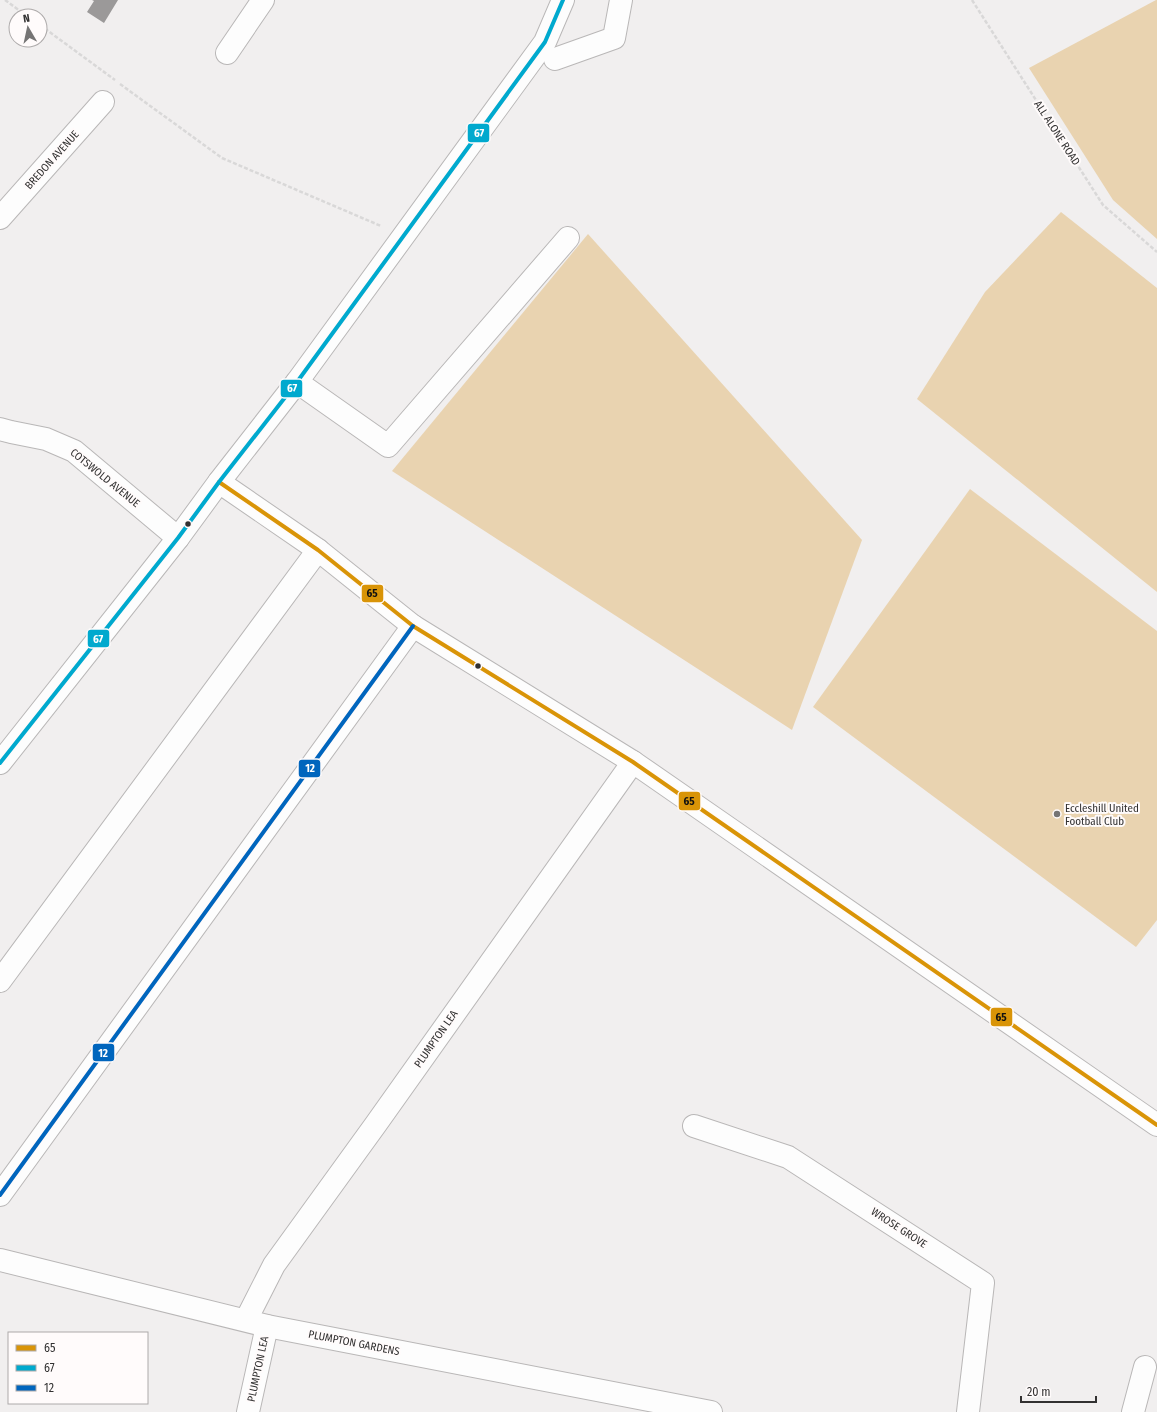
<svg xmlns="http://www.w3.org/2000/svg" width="1157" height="1412" font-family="'Fira Sans Condensed',sans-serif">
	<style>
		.green { fill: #e9d3b0 }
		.building { fill: #9b9999 }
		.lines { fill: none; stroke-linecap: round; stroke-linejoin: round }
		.minor-casing { stroke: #b9b7b7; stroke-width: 24 }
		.path { stroke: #d9d8d8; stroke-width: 2.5; stroke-dasharray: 4 2; stroke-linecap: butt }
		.minor { stroke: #fdfdfd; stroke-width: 22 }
		.bus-1-casing { stroke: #fffbfb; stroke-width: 7 }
		.bus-2-casing { stroke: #fffbfb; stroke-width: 7 }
		.bus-3-casing { stroke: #fffbfb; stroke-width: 7 }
		.bus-1 { stroke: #d99407; stroke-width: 4 }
		.bus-2 { stroke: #00a9ce; stroke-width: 4 }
		.bus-3 { stroke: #0065bd; stroke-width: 4 }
		.bus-dot { fill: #323131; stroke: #fffbfb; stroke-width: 1.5 }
		.poi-dot { fill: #757474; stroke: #fffbfb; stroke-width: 1.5 }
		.labels { text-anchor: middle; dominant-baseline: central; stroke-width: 4; stroke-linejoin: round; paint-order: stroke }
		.street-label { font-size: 11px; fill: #323131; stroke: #fffbfb }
		.poi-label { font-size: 11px; fill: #323131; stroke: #fffbfb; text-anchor: start }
		.line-badge { stroke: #fffbfb; stroke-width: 1.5 }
		.badge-label { font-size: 11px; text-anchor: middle; font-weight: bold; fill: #fff }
		.pale-badge-label { font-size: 11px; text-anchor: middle; font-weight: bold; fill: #111 }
	</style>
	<rect width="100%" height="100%" fill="#f1efef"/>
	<!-- green -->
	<g class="green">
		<path d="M1156,0H1157V239L1113,200L1029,68Z"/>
		<path d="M1061,212L1157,288V592L917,399L985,292Z"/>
		<path d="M588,234L862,540L792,730L392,471Z"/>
		<path d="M970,489L1157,631V920L1136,947L813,707Z"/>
	</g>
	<!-- building -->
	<path class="building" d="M92,0H118L104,23L87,12L94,1Z"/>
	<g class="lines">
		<!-- minor casing -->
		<g class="minor-casing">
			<g id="minor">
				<path d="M227,53L263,0"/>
				<path d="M555,59L614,38L621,0"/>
				<path d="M0,218L103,102"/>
				<path d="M297,382L388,446L568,238"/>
				<path d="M0,429L11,432L46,439L74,451L178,538"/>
				<path d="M219,482L318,550L413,626L633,762L1157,1125"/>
				<path d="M0,763L178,538L219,482L297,382L545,42L563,0"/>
				<path d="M0,981L318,550"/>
				<path d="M694,1126L788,1157L983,1283L968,1412"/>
				<path d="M0,1195L413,626"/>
				<path d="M0,1260L267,1326L711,1412"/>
				<path d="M246,1320L274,1265L376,1124L633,762"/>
				<path d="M248,1412L267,1326"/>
				<path d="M1133,1412L1145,1367"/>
			</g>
		</g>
		<!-- path -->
		<g class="path">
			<path d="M5,0L27,16"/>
			<path d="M972,0L1103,205L1157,252"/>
			<path d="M40,25L115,80"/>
			<path d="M120,84L222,158L381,226"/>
		</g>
		<!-- minor -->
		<use href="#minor" class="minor"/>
		<!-- bus-1 casing -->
		<g class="bus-1-casing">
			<path id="bus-1" d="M219,482L318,550L413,626L633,762L1157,1125"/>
		</g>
		<!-- bus-2 casing -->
		<g class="bus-2-casing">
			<path id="bus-2" d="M0,763L178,538L219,482L297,382L545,42L563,0"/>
		</g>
		<!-- bus-3 casing -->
		<g class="bus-3-casing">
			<path id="bus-3" d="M0,1195L413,626"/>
		</g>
		<!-- bus-1 -->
		<use href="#bus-1" class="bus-1"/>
		<!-- bus-2 -->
		<use href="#bus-2" class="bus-2"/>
		<!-- bus-3 -->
		<use href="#bus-3" class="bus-3"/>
	</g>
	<!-- markers -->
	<g class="bus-dot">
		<circle cx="188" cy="524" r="3.5"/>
		<circle cx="478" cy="666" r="3.5"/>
	</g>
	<circle class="poi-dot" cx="1057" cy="814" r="4"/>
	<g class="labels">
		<!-- street labels -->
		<g class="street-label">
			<text transform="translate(1057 133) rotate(57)">ALL ALONE ROAD</text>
			<text transform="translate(52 160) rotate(-48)">BREDON AVENUE</text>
			<text transform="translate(105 478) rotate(39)">COTSWOLD AVENUE</text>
			<text transform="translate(436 1039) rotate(-55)">PLUMPTON LEA</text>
			<text transform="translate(899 1228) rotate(33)">WROSE GROVE</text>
			<text transform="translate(354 1343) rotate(11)">PLUMPTON GARDENS</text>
			<text transform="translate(258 1369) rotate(-78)">PLUMPTON LEA</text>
		</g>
		<!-- poi labels -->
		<g class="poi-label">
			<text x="1065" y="808">Eccleshill United<tspan x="1065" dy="13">Football Club</tspan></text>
		</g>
	</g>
	<g class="line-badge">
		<rect x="467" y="123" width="23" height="20" rx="4" fill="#00a9ce"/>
		<rect x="280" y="379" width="23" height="19" rx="4" fill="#00a9ce"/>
		<rect x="361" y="584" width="23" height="19" rx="4" fill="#d99407"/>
		<rect x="87" y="629" width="23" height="19" rx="4" fill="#00a9ce"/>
		<rect x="298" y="759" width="23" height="19" rx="4" fill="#0065bd"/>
		<rect x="678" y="791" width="23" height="20" rx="4" fill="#d99407"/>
		<rect x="990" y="1007" width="23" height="20" rx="4" fill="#d99407"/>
		<rect x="92" y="1043" width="23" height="19" rx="4" fill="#0065bd"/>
	</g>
	<g class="badge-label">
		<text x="479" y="137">67</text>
		<text x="292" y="392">67</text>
		<text x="98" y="643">67</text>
		<text x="310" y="772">12</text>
		<text x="103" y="1057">12</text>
	</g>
	<g class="pale-badge-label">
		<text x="372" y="597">65</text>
		<text x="689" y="805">65</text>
		<text x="1001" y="1021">65</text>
	</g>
	<!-- legend -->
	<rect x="8" y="1332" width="140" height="72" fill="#fffbfb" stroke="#adaaaa"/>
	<rect x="16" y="1345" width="20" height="6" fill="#d99407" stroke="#adaaaa"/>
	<text x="44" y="1352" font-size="12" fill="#323131">65</text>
	<rect x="16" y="1365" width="20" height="6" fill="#00a9ce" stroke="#adaaaa"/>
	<text x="44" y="1372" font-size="12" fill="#323131">67</text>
	<rect x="16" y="1385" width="20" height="6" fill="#0065bd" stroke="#adaaaa"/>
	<text x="44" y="1392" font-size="12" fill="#323131">12</text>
	<!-- north arrow -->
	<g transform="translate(28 28) rotate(351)"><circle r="19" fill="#fffbfb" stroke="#adaaaa"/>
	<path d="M0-3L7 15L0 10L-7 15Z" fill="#757474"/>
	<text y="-6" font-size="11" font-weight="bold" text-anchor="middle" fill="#323131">N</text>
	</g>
	<!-- scale -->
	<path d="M1021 1396v6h75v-6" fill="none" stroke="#323131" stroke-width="2"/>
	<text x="1027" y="1396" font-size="12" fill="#323131" stroke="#fffbfb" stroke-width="3" paint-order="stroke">20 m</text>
</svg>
